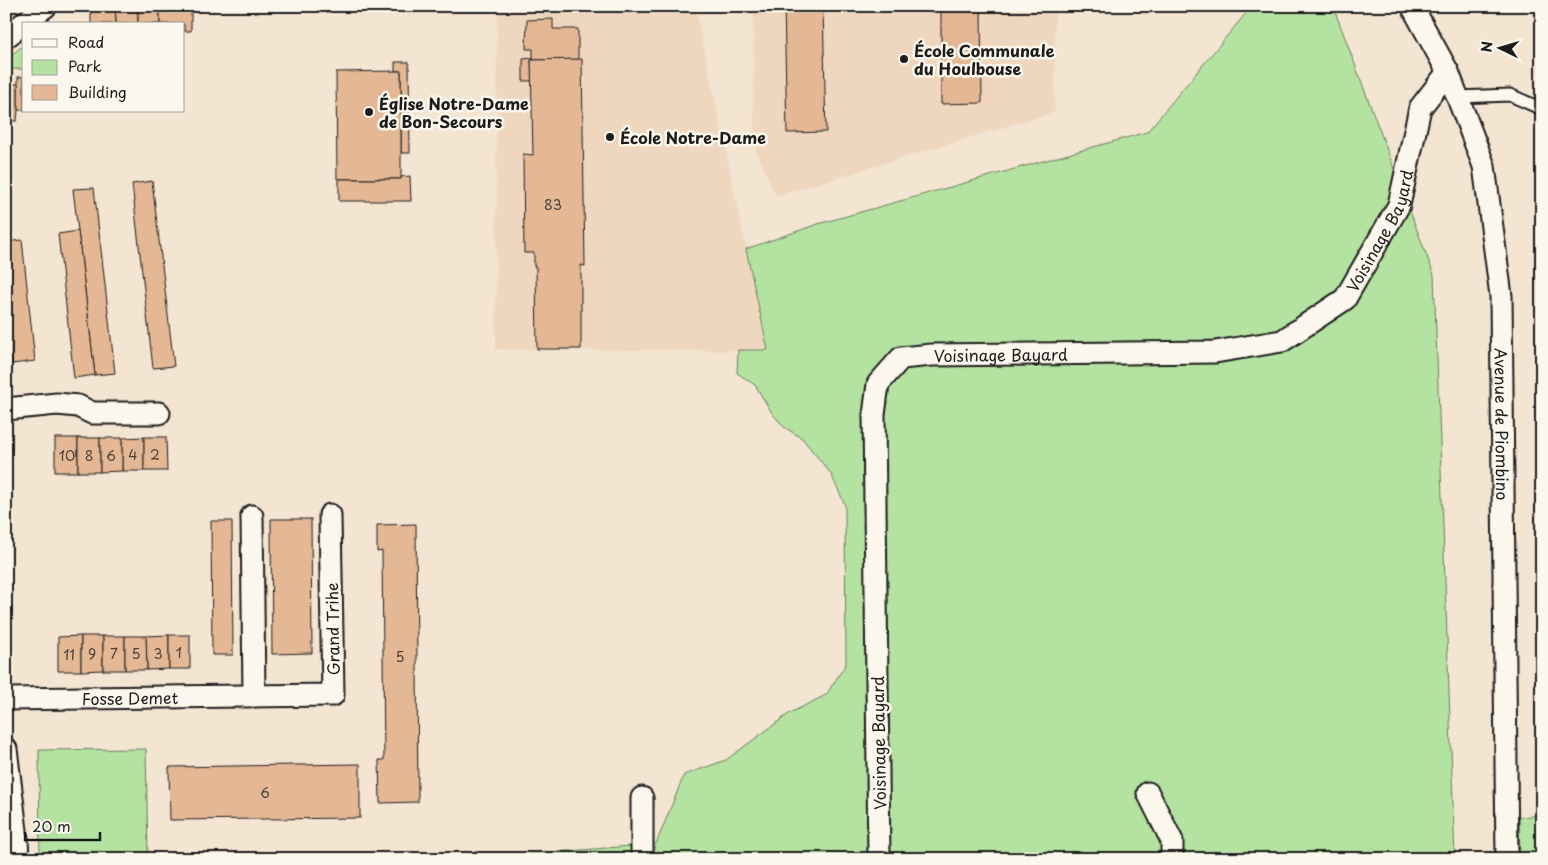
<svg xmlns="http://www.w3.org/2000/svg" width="1548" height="865" font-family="'Playpen Sans',sans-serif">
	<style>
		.built { fill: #efd7bf }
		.green { fill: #b4e2a0; stroke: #687f5e }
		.building { fill: #e4b894; stroke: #1c1c1c }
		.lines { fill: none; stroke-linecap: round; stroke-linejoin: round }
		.lane-casing { stroke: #1c1c1c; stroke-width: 15 }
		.street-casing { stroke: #1c1c1c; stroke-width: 25 }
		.lane { stroke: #fbf7ec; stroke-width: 11 }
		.street { stroke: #fbf7ec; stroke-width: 21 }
		.poi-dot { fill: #1c1c1c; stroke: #fbf7ec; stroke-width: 2 }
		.labels { text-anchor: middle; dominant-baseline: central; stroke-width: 5; stroke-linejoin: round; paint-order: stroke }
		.number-label { font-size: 14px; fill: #4e433a }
		.poi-label { font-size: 16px; font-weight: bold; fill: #1c1c1c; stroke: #fbf7ec; text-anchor: start }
		.street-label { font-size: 16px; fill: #1c1c1c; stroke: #fbf7ec }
	</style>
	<rect width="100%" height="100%" fill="#f4e4d2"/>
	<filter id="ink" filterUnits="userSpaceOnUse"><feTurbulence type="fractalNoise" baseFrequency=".02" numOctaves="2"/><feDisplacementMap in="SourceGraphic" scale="10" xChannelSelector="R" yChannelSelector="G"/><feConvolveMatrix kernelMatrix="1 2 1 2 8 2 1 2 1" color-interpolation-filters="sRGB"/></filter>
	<g filter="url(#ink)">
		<!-- built -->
		<g class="built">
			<path d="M497,6H695L768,351L496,349Z"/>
			<path d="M753,6H1055V112L776,196L754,145Z"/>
		</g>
		<!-- green -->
		<g class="green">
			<path d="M1252,6H1333L1434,275L1455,859H519V855L656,844L684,775L726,760L790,713L826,695L846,664L845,505L831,474L802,438L784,427L772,413L755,385L737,373L738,350H768L746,249L818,224L1147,132Z"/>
			<path d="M24,45V69H6V59Z"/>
			<path d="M146,749L148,859H40L39,750Z"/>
			<path d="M1542,815V859H1520L1519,817Z"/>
		</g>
		<!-- building -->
		<g class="building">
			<path d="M115,6H138V24H116Z"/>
			<rect x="138" y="6" width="22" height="18"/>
			<path d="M160,6H191V31H184V24H160Z"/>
			<path d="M784,6H823L826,132L787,133Z"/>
			<path d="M941,6H981L982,103L941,104Z"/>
			<path d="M91,7H115L116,24H91Z"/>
			<path d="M553,19V29H578V60H533V49H526L527,20Z"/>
			<path d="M533,58V60H531L532,81H523V59Z"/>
			<path d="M582,59L585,266L581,265V349H537L536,267H534V253H524L523,154L533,155L531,60Z"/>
			<path d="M395,62H409L410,153H401V71H395Z"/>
			<path d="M401,71V179H337L336,72Z"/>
			<rect x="18" y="77" width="6" height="33"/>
			<path d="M6,84H18V110L17,121H6Z"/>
			<path d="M410,176L411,201H339V179H401V177Z"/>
			<path d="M152,181L174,366L153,368L132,184Z"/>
			<path d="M94,188L115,373L95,375L73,189Z"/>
			<path d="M78,231L95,375L74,378L58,234Z"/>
			<path d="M22,240L35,361L12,364L6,315V242Z"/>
			<path d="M144,437V471H122V438Z"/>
			<path d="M144,437H166L167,471H144Z"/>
			<rect x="55" y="438" width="23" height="34"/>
			<rect x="78" y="438" width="22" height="34"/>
			<path d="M100,438H122V471L100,472Z"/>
			<path d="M271,519H311L312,653L272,654Z"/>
			<path d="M211,521H232L233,655H212Z"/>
			<path d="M416,524L418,802L380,803L379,760H384L382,551L377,552V525Z"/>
			<path d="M169,635V669L147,670L146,636Z"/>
			<rect x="169" y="635" width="21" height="34"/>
			<path d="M81,636V671H58V637Z"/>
			<path d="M81,636H103V670L81,671Z"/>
			<rect x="103" y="636" width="22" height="34"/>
			<path d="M125,636H146L147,670H125Z"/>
			<path d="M360,764V818L170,820L169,767Z"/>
		</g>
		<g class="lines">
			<!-- lane casing -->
			<g class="lane-casing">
				<path id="lane" d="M1458,97L1510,95L1542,109"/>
			</g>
			<!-- street casing -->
			<g class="street-casing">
				<g id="street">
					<path id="s1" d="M1412,6L1448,72L1484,166L1501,296L1507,859"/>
					<path d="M6,37L46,6"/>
					<path d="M6,409L57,404L78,406L92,413H159"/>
					<path d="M252,516L254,696"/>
					<path id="s2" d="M6,699L333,695L330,515"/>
					<path d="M6,749L17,839L18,859"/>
					<path d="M1148,793L1172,841V859"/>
					<path d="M642,798V859"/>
					<path id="s3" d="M879,859L874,415L878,384L901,358L932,355L1215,352L1282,341L1345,299L1399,205L1420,108L1448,72"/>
				</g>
			</g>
			<!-- lane -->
			<use href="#lane" class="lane"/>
			<!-- street -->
			<use href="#street" class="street"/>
		</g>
	</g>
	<!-- markers -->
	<g class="poi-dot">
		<circle cx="904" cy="59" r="5"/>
		<circle cx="369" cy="112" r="5"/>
		<circle cx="610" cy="137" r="5"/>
	</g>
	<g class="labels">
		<!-- number labels -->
		<g class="number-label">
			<text x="553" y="204">83</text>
			<text x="133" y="454">4</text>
			<text x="155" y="454">2</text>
			<text x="67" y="455">10</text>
			<text x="89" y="455">8</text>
			<text x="111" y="455">6</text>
			<text x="179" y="652">1</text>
			<text x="92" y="653">9</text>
			<text x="114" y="653">7</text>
			<text x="136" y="653">5</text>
			<text x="158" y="653">3</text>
			<text x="69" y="654">11</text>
			<text x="400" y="656">5</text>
			<text x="265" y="792">6</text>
		</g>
		<!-- poi labels -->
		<g class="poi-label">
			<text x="914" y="50">École Communale<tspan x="914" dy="18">du Houlbouse</tspan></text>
			<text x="379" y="103">Église Notre-Dame<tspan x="379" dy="18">de Bon-Secours</tspan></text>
			<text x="620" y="137">École Notre-Dame</text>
		</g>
		<!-- street labels -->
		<g class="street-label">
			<text stroke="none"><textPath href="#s3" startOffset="1045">Voisinage Bayard</textPath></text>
			<text stroke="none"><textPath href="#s3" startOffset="610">Voisinage Bayard</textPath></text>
			<text stroke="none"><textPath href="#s1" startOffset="435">Avenue de Piombino</textPath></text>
			<text transform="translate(332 629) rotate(-91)">Grand Trihe</text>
			<text stroke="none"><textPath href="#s2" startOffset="124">Fosse Demet</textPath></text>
			<text transform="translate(878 743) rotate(-91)">Voisinage Bayard</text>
		</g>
	</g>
	<!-- margin -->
	<rect width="1548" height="865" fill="none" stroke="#fbf7ec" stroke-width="25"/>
	<rect x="12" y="12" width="1523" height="840" fill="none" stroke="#1c1c1c" stroke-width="2" filter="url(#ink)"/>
	<!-- legend -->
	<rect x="22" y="22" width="162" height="90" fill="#fbf7ec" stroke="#a29f99"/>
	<rect x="32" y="39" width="25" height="8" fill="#fbf7ec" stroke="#a29f99"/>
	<text x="68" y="48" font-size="15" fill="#1c1c1c">Road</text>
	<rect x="32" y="60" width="25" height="15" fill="#b4e2a0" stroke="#a29f99"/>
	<text x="68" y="72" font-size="15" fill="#1c1c1c">Park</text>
	<rect x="32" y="85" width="25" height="15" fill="#e4b894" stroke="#a29f99"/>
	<text x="68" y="98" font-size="15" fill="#1c1c1c">Building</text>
	<!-- north arrow -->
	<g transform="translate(1500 48) rotate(275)" stroke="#fbf7ec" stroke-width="4" paint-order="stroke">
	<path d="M0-4L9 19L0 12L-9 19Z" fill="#1c1c1c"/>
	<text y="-8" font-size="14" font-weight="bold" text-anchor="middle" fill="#1c1c1c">N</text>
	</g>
	<!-- scale -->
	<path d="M25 832v8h75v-8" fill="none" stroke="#1c1c1c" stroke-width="2.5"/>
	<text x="32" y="832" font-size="15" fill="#1c1c1c" stroke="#fbf7ec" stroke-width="4" paint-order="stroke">20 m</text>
</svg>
